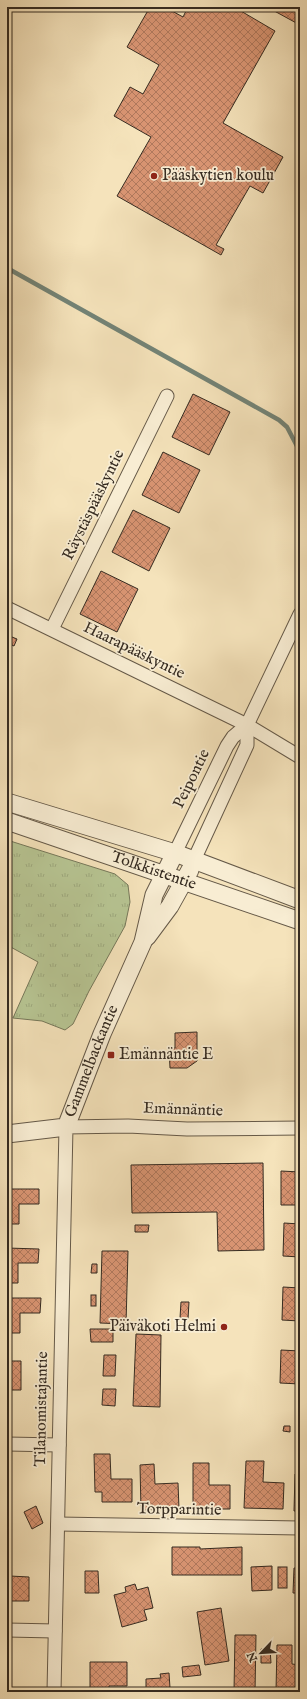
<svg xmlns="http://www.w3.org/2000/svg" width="307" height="1699" font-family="'IM FELL English',serif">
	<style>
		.grass { fill: url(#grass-tufts); stroke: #76785a }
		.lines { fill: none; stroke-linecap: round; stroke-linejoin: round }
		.stream { stroke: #738376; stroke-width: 4.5 }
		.building { fill: url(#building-cross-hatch); stroke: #352b21 }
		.minor-casing { stroke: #655948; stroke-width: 15 }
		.tertiary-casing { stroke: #655948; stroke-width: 19 }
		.minor { stroke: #f8edd3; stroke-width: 13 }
		.tertiary { stroke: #f8edd3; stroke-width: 17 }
		.poi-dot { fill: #8f2418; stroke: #f8edd3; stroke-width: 1.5 }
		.labels { text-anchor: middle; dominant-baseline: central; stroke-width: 3.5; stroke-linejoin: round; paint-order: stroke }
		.poi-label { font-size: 16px; fill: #352b21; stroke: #f8edd3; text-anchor: start }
		.street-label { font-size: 16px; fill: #352b21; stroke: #f8edd3 }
	</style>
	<defs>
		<pattern id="grass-tufts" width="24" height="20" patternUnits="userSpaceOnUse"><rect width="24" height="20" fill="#b7c593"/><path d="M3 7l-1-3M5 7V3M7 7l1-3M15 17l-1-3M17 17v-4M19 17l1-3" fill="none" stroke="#9ea97e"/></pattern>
		<pattern id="building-cross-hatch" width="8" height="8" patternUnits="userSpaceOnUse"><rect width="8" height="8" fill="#d89472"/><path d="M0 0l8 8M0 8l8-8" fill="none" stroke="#b0795d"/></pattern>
	</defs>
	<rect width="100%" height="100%" fill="#f5e3bb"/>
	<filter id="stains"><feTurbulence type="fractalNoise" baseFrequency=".005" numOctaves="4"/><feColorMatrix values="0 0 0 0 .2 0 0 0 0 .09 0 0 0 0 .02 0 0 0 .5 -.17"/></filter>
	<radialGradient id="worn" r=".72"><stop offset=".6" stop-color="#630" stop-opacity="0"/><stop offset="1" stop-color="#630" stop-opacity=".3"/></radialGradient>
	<!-- grass -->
	<path class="grass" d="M7,840L115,874L128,885L130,902L125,926L89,991L73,1024L65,1030L42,1021L13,1018L38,962L7,945Z"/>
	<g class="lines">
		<!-- stream -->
		<path class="stream" d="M7,268L279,420L287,427L298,448"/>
	</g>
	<!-- building -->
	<g class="building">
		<path d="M150,7H175L172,11L183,17L188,7H234L275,31L223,123L283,157L263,193L250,186L216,245L224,249L221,255L117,196L151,137L114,116L130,87L143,94L159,65L127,47Z"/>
		<path d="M267,7H300V25Z"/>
		<path d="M193,394L230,412L209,455L172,437Z"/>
		<path d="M163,452L200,470L179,513L142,495Z"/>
		<path d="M133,510L170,528L149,571L112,552Z"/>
		<path d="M101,571L138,589L117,632L80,614Z"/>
		<path d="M7,635L17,639L14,646L7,643Z"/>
		<path d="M197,1032V1061L187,1068H170L169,1048H175V1033Z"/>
		<path d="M263,1163L264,1250L218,1251L217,1212L132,1213L131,1165Z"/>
		<path d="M281,1171L300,1172V1205H281Z"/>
		<path d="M7,1189H39V1204H19V1224H7Z"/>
		<path d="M284,1223L300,1224V1257L283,1256Z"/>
		<path d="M135,1225H149L148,1232H135Z"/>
		<path d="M7,1248L39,1249L38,1263H18V1283H7Z"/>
		<path d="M102,1251H128L126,1324L100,1323Z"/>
		<path d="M92,1264H97V1273H91Z"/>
		<path d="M283,1287L300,1288V1321L282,1320Z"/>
		<rect x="91" y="1295" width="5" height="11"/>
		<path d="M7,1298H41L40,1313H20V1333H7Z"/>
		<path d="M181,1302H189L188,1319L180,1318Z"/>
		<path d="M90,1329H113V1342H91Z"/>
		<path d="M136,1334L161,1335L160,1407L133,1406Z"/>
		<path d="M281,1350L300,1351V1400V1384L280,1383Z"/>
		<path d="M104,1355H116L115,1376H103Z"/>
		<path d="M7,1361H21V1390H8L9,1406H7Z"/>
		<path d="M103,1389H116L115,1406L102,1405Z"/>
		<path d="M284,1426H290V1432L283,1431Z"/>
		<path d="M94,1454H110L111,1479H132V1502H102V1492H95Z"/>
		<path d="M246,1461H264L263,1482L284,1483L283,1509L244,1508Z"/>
		<path d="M193,1463H209V1485H230V1509H193Z"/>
		<path d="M154,1464L155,1484L178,1483L179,1509L141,1510L140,1465Z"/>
		<path d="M295,1474H300V1511H294Z"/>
		<path d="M36,1506L43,1523L32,1529L24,1512Z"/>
		<path d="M172,1547H200V1549L242,1547V1575H172Z"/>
		<path d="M7,1554H11L10,1576L29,1577V1601H7Z"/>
		<path d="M272,1566V1590L252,1591L251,1567Z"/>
		<rect x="278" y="1567" width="9" height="21"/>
		<path d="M294,1568H300V1593H293Z"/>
		<path d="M85,1571H98L99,1593H85Z"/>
		<path d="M135,1584L137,1590L148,1587L153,1608L144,1610L147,1620L122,1627L114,1595L126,1592L125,1587Z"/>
		<path d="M221,1608L229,1661L205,1665L197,1612Z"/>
		<path d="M235,1635H256L255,1692L234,1691Z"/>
		<path d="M277,1645H292V1664L300,1665V1691H276Z"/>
		<path d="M261,1649H270L271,1663H261Z"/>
		<path d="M90,1662H127V1686H109V1692H90Z"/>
		<rect x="7" y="1664" width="1" height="28"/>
		<path d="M199,1665L201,1675L183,1677L182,1667Z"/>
		<path d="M169,1673L170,1688L146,1690V1679L161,1678L160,1674Z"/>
	</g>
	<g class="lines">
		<!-- minor casing -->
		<g class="minor-casing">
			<g id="minor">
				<path d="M7,608L247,725L300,757"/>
				<path d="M52,629L167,396"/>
				<path d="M175,853L227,746L233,737L247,725"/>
				<path d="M194,860L247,745V725L300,614"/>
				<path d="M7,1444L59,1445"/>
				<path d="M58,1524L300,1528"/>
				<path d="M7,1630L55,1631"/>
				<path d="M54,1692L66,1127L128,1126L187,1129L300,1128"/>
			</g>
		</g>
		<!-- tertiary casing -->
		<g class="tertiary-casing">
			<g id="tertiary">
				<path d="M7,802L175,853L300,900"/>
				<path id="s1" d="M7,821L300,921"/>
				<path d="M147,937L170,906L190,870"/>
				<path id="s2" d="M7,1134L66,1127L102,1034L143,942L154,895L175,853"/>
			</g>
		</g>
		<!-- minor -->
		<use href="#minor" class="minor"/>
		<!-- tertiary -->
		<use href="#tertiary" class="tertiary"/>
	</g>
	<!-- markers -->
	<g class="poi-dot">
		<circle cx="154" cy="176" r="4"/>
		<rect x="107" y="1051" width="8" height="8" rx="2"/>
		<circle cx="224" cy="1327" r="4"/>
	</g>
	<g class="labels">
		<!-- poi labels -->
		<g class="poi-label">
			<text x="162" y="176">Pääskytien koulu</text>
			<text x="119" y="1055">Emännäntie E</text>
			<text x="216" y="1327" text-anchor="end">Päiväkoti Helmi</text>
		</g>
		<!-- street labels -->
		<g class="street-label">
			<text transform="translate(94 505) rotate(-64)">Räystäspääskyntie</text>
			<text transform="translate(134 651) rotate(26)">Haarapääskyntie</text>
			<text transform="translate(192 779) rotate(-64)">Peipontie</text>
			<text stroke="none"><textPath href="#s1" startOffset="155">Tolkkistentie</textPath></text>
			<text stroke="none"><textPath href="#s2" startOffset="130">Gammelbackantie</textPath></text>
			<text transform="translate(183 1110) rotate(2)">Emännäntie</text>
			<text transform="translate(42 1409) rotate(-89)">Tilanomistajantie</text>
			<text transform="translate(179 1510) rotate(1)">Torpparintie</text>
		</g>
	</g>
	<!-- margin -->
	<rect width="307" height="1699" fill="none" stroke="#f5e3bb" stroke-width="24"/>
	<rect x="8" y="8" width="291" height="1683" fill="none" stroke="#352b21" stroke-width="2"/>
	<rect x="12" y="12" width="283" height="1675" fill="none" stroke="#352b21"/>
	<!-- north arrow -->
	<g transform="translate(261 1653) rotate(245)" stroke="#f8edd3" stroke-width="3" paint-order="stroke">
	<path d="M0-3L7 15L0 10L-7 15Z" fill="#352b21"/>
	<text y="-6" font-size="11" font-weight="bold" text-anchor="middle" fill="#352b21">N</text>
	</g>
	<rect width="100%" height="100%" filter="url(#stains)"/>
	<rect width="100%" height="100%" fill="url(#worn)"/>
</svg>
